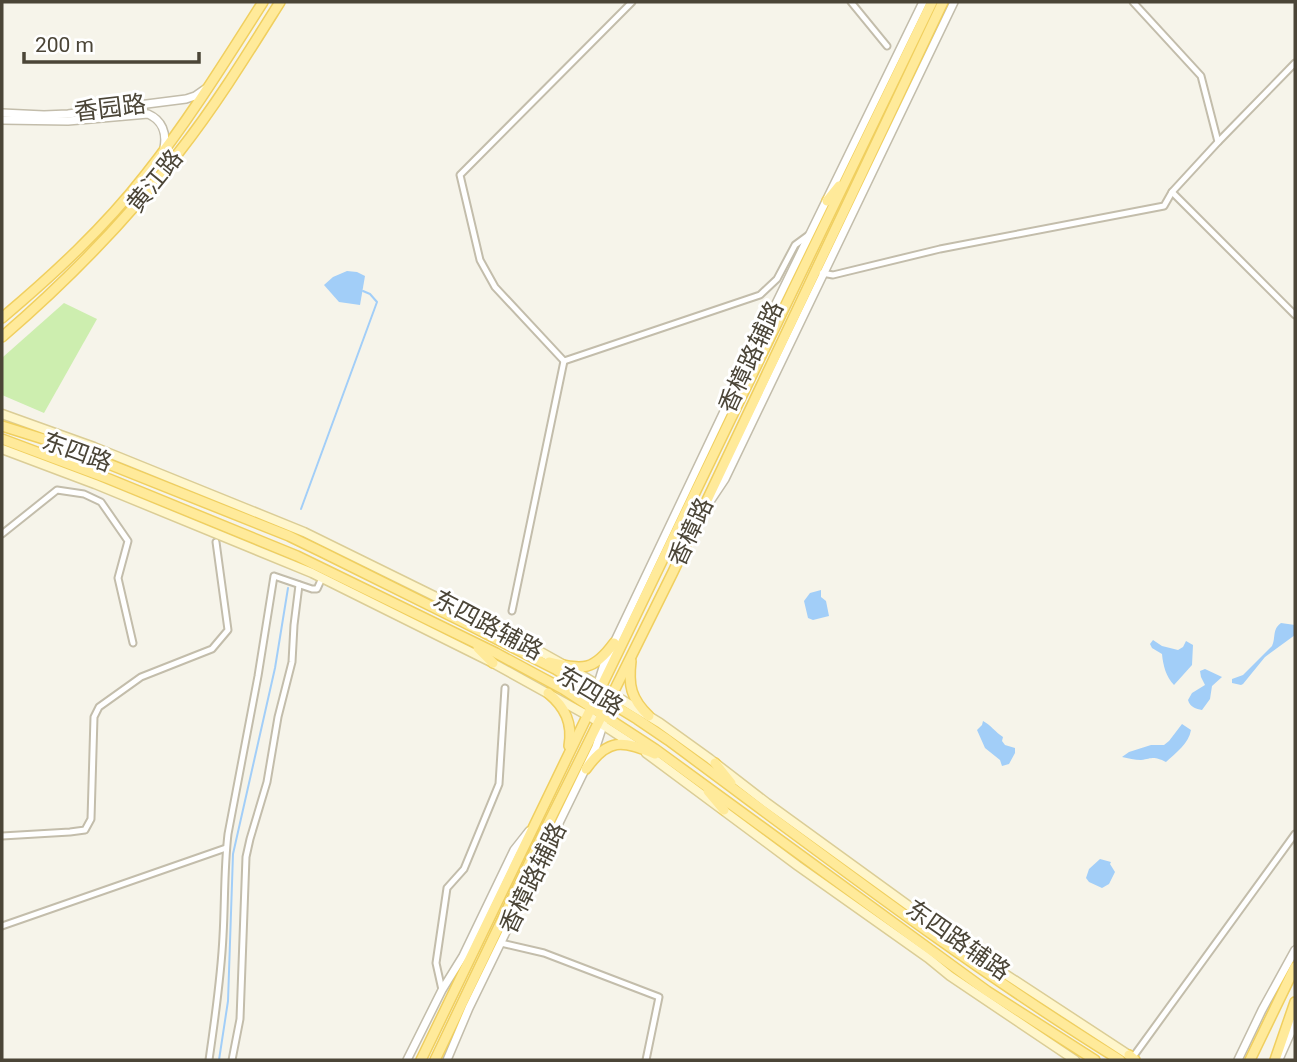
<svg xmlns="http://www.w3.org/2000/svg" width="1297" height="1062" font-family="Roboto,'Noto Sans SC',sans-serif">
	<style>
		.green { fill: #cdeeaf }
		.water { fill: #a2cef8 }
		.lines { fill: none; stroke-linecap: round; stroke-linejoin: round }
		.stream { stroke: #a2cef8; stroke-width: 2 }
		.minor-casing { stroke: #c3bdab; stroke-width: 9 }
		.tertiary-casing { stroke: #c3bdab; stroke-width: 10 }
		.secondary-casing { stroke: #dbcd96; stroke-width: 11 }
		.primary-casing { stroke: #f0cf5f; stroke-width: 12 }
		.minor { stroke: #fff; stroke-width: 5 }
		.tertiary { stroke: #fff; stroke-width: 7 }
		.secondary { stroke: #fff6cb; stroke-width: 8 }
		.primary { stroke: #ffea9a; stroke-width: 9 }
		.labels { text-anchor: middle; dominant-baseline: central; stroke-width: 6; stroke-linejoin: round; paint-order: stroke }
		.street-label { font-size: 24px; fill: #4b4537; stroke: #fff }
	</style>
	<rect width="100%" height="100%" fill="#f6f4ea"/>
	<!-- green -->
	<path class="green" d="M64,303L97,319L44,413L2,395L3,357Z"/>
	<!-- water -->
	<g class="water">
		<path d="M347,271L357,272L365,276L360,305L339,302L324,285L333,277Z"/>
		<path d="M821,590V597L826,601L829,616L813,620L808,618L804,601L810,593Z"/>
		<path d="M1281,623L1295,625V635L1265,657L1243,684L1241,685L1232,683V679L1243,675L1272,646C1276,638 1272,629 1281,623Z"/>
		<path d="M1153,640L1162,646L1178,650L1183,647L1186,641L1193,645L1192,665L1174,685C1166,677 1163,665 1162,654L1152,648L1150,644Z"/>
		<path d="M1205,669L1222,677L1212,686L1210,699L1202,710C1196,709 1190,707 1188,700L1192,693L1205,685L1201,677L1200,671Z"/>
		<path d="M983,721C991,725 995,732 1003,737L1002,741L1005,745L1015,748V753L1009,764L1002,766L1000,760L985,748L977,730L982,725Z"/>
		<path d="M1182,724L1191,730C1189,743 1176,753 1166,762C1154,756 1153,758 1141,760C1135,760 1128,758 1122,757L1129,752L1151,745H1164L1169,741Z"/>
		<path d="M1100,859L1111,862L1110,864L1115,872L1109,884L1102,888L1089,882L1086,878L1089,869Z"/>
	</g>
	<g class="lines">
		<!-- stream -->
		<g class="stream">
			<path d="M301,509L377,302L370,294L363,291"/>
			<path d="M219,1060L228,1001L233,854L275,668L288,588"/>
		</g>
		<!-- minor casing -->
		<g class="minor-casing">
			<g id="minor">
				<path d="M851,2L887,46"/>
				<path d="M1133,2L1201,76L1218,142"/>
				<path d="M1172,192L1295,315"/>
				<path d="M822,273L833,275L940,249L1164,206L1172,192L1218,142L1295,63"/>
				<path d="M564,361L495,287L480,260L460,175L632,2"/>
				<path d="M564,361L760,295L777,279L795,245L810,234"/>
				<path d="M2,534L57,490L84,494L101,502L128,541L118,578L133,643"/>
				<path d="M512,611L564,361"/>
				<path d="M2,836L70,832L85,830L91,819L94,717L99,707L141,677L212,649L228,630L216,542"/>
				<path d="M2,926L226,848"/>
				<path d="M501,943L544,953L659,997L646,1060"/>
				<path d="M442,990L436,963L447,888L464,869L499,784L505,688"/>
				<path d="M1133,1057L1295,834"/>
				<path d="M209,1060C215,1019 221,978 223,936C225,902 224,868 228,834L258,676L274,576L312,589H317L322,578"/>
				<path d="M232,1060L240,1019L246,857L250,839L267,782L278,717L292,662L294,625L299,585"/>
			</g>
		</g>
		<!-- tertiary casing -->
		<g class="tertiary-casing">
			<g id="tertiary">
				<path d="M2,113L44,115L68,114L186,99L195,96L205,89"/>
				<path d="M2,120L68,121L148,114C162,120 167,133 164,148"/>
				<path d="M707,506L725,479L954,2"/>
				<path d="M596,690L604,664L747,363L923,2"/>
				<path d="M1280,1057L1295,1023"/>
				<path d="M407,1060L442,990L463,956L514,850L529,831"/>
				<path d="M447,1060L469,1008L596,747L604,722"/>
				<path d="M1238,1060L1262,1010L1295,950"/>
			</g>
		</g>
		<!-- secondary casing -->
		<g class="secondary-casing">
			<g id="secondary">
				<path d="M2,414L94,447L304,532L487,622L575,671L660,723L710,759L767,803L920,914L1002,972L1132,1057"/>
				<path d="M2,449L95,484L312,573L491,662L592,718L635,746"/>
				<path d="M646,753L798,866L928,958L950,976L1075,1060"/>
			</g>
		</g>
		<!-- primary casing -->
		<g class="primary-casing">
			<g id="primary">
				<path d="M827,201L839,186"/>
				<path d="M2,318C54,274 104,228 146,174C189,120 226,60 263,2"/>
				<path d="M2,337C67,281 127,220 179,152C216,105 248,53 280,2"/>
				<path d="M2,426L53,442L106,463L289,536L322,552L465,623L555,669L637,719L668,740C817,850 963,963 1120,1060"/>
				<path d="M2,439L109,479L297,556L496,653L563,689L655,749L987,991L1095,1060"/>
				<path d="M497,628L511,642"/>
				<path d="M478,648L493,663"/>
				<path d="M631,661C628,685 631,699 649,716"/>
				<path d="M549,662C582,669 592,673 614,643"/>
				<path d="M548,693C565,707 573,723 569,746"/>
				<path d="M715,763L731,783"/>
				<path d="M586,769C608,738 622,740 655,754"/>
				<path d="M708,791L724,810"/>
				<path d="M1129,1055L1135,1060"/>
				<path d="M421,1060L932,2"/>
				<path d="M435,1060L545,830L673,572L943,2"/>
				<path d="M1250,1060L1295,967"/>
				<path d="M1275,1060L1295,1002"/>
			</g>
		</g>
		<!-- minor -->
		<use href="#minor" class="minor"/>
		<!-- tertiary -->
		<use href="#tertiary" class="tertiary"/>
		<!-- secondary -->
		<use href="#secondary" class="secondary"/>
		<!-- primary -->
		<use href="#primary" class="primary"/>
	</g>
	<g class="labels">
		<!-- street labels -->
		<g class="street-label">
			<text transform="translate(110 108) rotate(-7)">香园路</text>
			<text transform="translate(155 181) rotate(-51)">黄江路</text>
			<text transform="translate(751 357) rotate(-65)">香樟路辅路</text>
			<text transform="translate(77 452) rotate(20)">东四路</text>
			<text transform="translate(691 532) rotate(-65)">香樟路</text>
			<text transform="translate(488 625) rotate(28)">东四路辅路</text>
			<text transform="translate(590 691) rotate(31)">东四路</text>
			<text transform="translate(533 878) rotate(-64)">香樟路辅路</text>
			<text transform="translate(958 940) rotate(35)">东四路辅路</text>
		</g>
	</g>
	<!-- border -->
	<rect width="1297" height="1062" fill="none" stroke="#4b4537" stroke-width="7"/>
	<!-- scale -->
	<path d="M24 52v10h175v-10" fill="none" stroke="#4b4537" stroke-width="3.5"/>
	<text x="35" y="52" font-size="21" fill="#4b4537" stroke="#ffffff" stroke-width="5" paint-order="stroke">200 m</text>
</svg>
